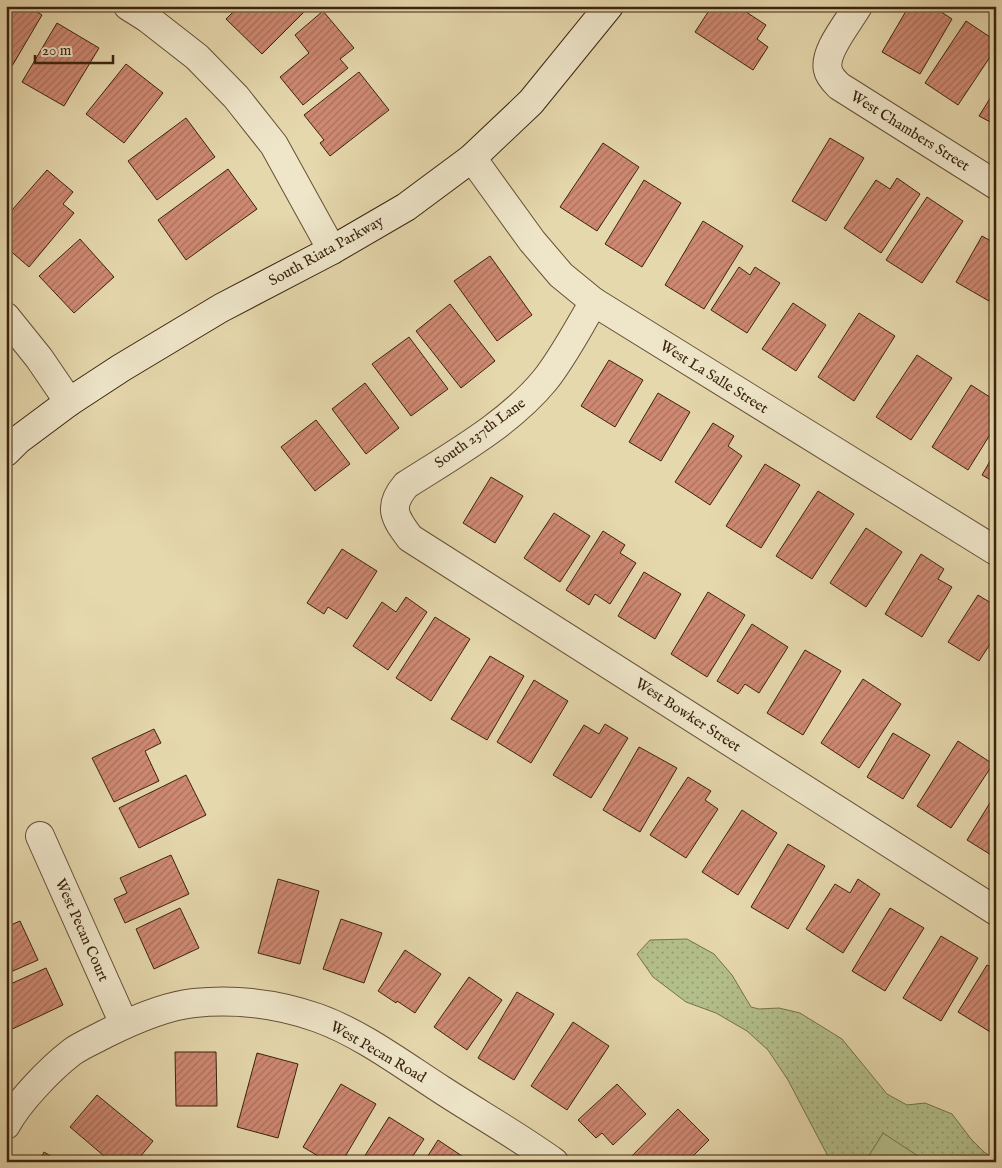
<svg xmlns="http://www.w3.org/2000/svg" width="1002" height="1168" font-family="'IM FELL English',serif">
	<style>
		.park { fill: url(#park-dots); stroke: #76714d }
		.pitch { fill: #b3bf8b; stroke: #76714d }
		.building { fill: url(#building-hatch); stroke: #3a230f }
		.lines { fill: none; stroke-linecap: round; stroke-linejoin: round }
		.street-casing { stroke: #655036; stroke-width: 30 }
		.secondary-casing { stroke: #3a230f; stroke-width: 30 }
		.street { stroke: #efe6ca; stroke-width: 28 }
		.secondary { stroke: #efe6ca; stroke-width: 28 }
		.labels { text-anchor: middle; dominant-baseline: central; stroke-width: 5; stroke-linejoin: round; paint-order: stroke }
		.street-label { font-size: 15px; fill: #3a230f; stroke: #efe6ca }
	</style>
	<defs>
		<pattern id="park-dots" width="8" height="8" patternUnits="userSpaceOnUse" patternTransform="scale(1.25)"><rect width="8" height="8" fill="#b3bf8b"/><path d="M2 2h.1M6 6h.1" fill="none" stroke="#939b70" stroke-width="1.8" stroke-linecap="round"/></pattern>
		<pattern id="building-hatch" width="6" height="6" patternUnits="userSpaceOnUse" patternTransform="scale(1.25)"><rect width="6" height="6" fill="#cf8973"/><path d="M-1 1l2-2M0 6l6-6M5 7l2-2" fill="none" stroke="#a9705d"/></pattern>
	</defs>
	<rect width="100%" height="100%" fill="#e6d8ad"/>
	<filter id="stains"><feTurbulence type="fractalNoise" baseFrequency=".004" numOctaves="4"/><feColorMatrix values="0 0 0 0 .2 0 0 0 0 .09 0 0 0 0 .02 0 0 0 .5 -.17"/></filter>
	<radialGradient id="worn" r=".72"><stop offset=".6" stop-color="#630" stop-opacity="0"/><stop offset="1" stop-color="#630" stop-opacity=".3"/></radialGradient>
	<!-- park -->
	<path class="park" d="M687,939L714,954L732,975L751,1007L759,1009L779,1008L800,1013L842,1039L887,1094L907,1105L925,1103L952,1114L971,1139L984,1152L996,1160V1162H831L788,1080L768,1050L747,1031L716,1013L686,1002L653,977L637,954L650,940Z"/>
	<!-- pitch -->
	<path class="pitch" d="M883,1133L927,1162H865Z"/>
	<!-- building -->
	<g class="building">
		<path d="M6,6H28L42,15L8,73L6,71Z"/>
		<path d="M239,6H310L262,54L226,19Z"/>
		<path d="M712,6H737L766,25L757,39L768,47L753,70L695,32Z"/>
		<path d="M909,6H916L925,12L928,6H932L952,19L920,74L882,52Z"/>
		<path d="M323,11L354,48L340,59L348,68L303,105L280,77L309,53L295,35Z"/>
		<path d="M966,21L996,41V48L958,105L925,83Z"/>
		<path d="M57,23L99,48L64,106L22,82Z"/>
		<path d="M126,64L163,93L124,143L86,114Z"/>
		<path d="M359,72L389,110L330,156L320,143L324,140L304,115Z"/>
		<path d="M996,89V125L979,116Z"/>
		<path d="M186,118L215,157L157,200L128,161Z"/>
		<path d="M830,138L864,158L826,221L792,201Z"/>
		<path d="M603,143L639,167L597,231L560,207Z"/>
		<path d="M228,169L257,209L186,260L158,220Z"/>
		<path d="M47,170L73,192L63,204L74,213L29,267L6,247V217Z"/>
		<path d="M897,178L920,194L881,253L844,228L876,180L890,189Z"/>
		<path d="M644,180L681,203L642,267L605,244Z"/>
		<path d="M927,197L963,221L922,283L886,260Z"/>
		<path d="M703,221L743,246L704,309L665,285Z"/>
		<path d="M982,236L996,244V289L989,301L956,282Z"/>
		<path d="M80,239L114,277L74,313L39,276Z"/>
		<path d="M490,256L532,315L497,341L454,281Z"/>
		<path d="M739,267L750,275L755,267L780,283L747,333L711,310Z"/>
		<path d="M793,303L826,325L796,371L762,349Z"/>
		<path d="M450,304L495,361L461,388L416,331Z"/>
		<path d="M859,313L895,336L854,401L818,377Z"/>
		<path d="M409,337L448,389L411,416L372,364Z"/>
		<path d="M917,355L952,378L911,440L876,417Z"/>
		<path d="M609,360L643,380L615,427L581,406Z"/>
		<path d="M365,383L399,428L366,454L332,409Z"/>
		<path d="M971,385L996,401V425L968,470L932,447Z"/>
		<path d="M658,393L690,412L661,461L629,442Z"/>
		<path d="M316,420L350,464L315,491L281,447Z"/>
		<path d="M713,423L734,436L728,446L742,456L710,505L675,482Z"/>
		<path d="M996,451V483L982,475Z"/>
		<path d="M765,464L800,485L761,548L726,526Z"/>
		<path d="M491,477L523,496L495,543L463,523Z"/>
		<path d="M818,491L854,514L812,579L776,556Z"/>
		<path d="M554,513L590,536L560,582L524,558Z"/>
		<path d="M866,528L902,552L866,607L830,583Z"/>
		<path d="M603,531L625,545L620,553L636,563L610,604L595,594L589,605L566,590Z"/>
		<path d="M342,549L377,571L347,619L328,607L324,614L307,603Z"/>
		<path d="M921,554L944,569L938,579L952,587L922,637L885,614Z"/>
		<path d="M644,572L681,594L655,639L618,616Z"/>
		<path d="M708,592L745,615L707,677L671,654Z"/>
		<path d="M978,595L996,606V635L979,661L948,642Z"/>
		<path d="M406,597L427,612L388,670L353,646L382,602L396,612Z"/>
		<path d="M435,617L470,639L431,701L396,678Z"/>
		<path d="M752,624L788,647L759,693L745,684L738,694L717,681Z"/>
		<path d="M805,650L841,671L803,735L767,713Z"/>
		<path d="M490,656L524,676L487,740L451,719Z"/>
		<path d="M863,679L901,704L859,768L821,743Z"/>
		<path d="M534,680L568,701L531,763L497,742Z"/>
		<path d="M605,724L628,738L591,798L553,775L584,725L599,734Z"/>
		<path d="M154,729L161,743L145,751L159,781L114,802L92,758Z"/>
		<path d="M893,733L930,755L903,799L867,777Z"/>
		<path d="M958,741L993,764L951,828L917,806Z"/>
		<path d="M639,747L677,768L640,832L603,810Z"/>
		<path d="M186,775L206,815L139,848L119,808Z"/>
		<path d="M688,777L711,791L705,800L718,809L686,858L650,835Z"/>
		<path d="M996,793V858L967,840Z"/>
		<path d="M742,810L777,833L738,895L702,872Z"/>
		<path d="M788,844L825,866L788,929L751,907Z"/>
		<path d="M171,855L189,894L125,923L114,899L127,893L120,878Z"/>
		<path d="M278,879L319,891L300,964L258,953Z"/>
		<path d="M858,879L880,894L843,953L806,929L835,884L850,893Z"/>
		<path d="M180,908L199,948L154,969L136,929Z"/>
		<path d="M890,908L924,928L885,991L852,971Z"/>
		<path d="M341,919L382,933L364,983L323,969Z"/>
		<path d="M20,921L38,960L6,974V927Z"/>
		<path d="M941,936L978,958L941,1021L903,998Z"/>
		<path d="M405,950L441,974L415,1013L397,1001L396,1003L378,991Z"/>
		<path d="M987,965L996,970V1027L992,1033L958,1012Z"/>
		<path d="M46,968L63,1005L6,1032V986Z"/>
		<path d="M469,977L502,1000L467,1050L434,1027Z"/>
		<path d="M517,992L554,1014L514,1080L478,1058Z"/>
		<path d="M573,1022L609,1046L567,1110L531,1086Z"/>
		<path d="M175,1052H216L217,1106H176Z"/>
		<path d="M257,1053L298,1064L278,1138L237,1127Z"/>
		<path d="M341,1084L376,1104L342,1162H328L303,1147Z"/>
		<path d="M617,1084L646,1114L613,1145L602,1133L596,1138L578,1120Z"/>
		<path d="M97,1095L153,1141L136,1162H111L70,1127Z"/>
		<path d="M678,1109L709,1140L687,1162H626Z"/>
		<path d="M389,1117L424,1139L409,1162H361Z"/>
		<path d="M438,1140L471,1162H424Z"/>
		<path d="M44,1152L61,1162H39Z"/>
	</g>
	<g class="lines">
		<!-- street casing -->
		<g class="street-casing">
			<g id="street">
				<path d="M128,6L147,18L197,57L236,97L274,145L332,250"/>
				<path d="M858,6C849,22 823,52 828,70C829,76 835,82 839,86L996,185"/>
				<path d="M472,158L532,241L561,275L594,302L996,551"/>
				<path d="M594,302C578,328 564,356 545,380C510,423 453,455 406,485C387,507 395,518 410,538L996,911"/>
				<path d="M6,317L39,358L69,402"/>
				<path d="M40,836L124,1024"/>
				<path d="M6,1125C19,1101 50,1069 72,1052C82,1045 94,1040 105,1034C131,1021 165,1006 194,1003C235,999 279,1004 318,1018C362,1034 403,1065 442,1090C479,1114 518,1136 554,1162"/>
			</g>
		</g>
		<!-- secondary casing -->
		<g class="secondary-casing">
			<path id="secondary" d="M6,452L18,440L69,402L121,368L221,308L332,250L406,207L472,158L531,102L609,6"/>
		</g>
		<!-- street -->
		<use href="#street" class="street"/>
		<!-- secondary -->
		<use href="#secondary" class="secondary"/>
	</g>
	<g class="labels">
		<!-- street labels -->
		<g class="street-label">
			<text transform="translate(910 131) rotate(32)">West Chambers Street</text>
			<text transform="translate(326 251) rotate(-29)">South Riata Parkway</text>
			<text transform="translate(714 377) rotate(32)">West La Salle Street</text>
			<text transform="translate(480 433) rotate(-36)">South 237th Lane</text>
			<text transform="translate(688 715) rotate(33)">West Bowker Street</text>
			<text transform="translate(82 930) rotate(66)">West Pecan Court</text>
			<text transform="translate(378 1052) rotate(30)">West Pecan Road</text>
		</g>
	</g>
	<!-- margin -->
	<rect width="1002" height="1168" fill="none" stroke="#e6d8ad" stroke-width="25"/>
	<rect x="8" y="8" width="987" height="1153" fill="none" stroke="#3a230f" stroke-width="2.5"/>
	<rect x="12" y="12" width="977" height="1143" fill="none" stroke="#3a230f"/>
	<!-- scale -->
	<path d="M35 55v8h78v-8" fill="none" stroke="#3a230f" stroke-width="2.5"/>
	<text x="42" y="55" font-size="15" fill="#3a230f" stroke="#efe6ca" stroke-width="4" paint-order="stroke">20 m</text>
	<rect width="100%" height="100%" filter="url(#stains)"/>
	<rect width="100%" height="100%" fill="url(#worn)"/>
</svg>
